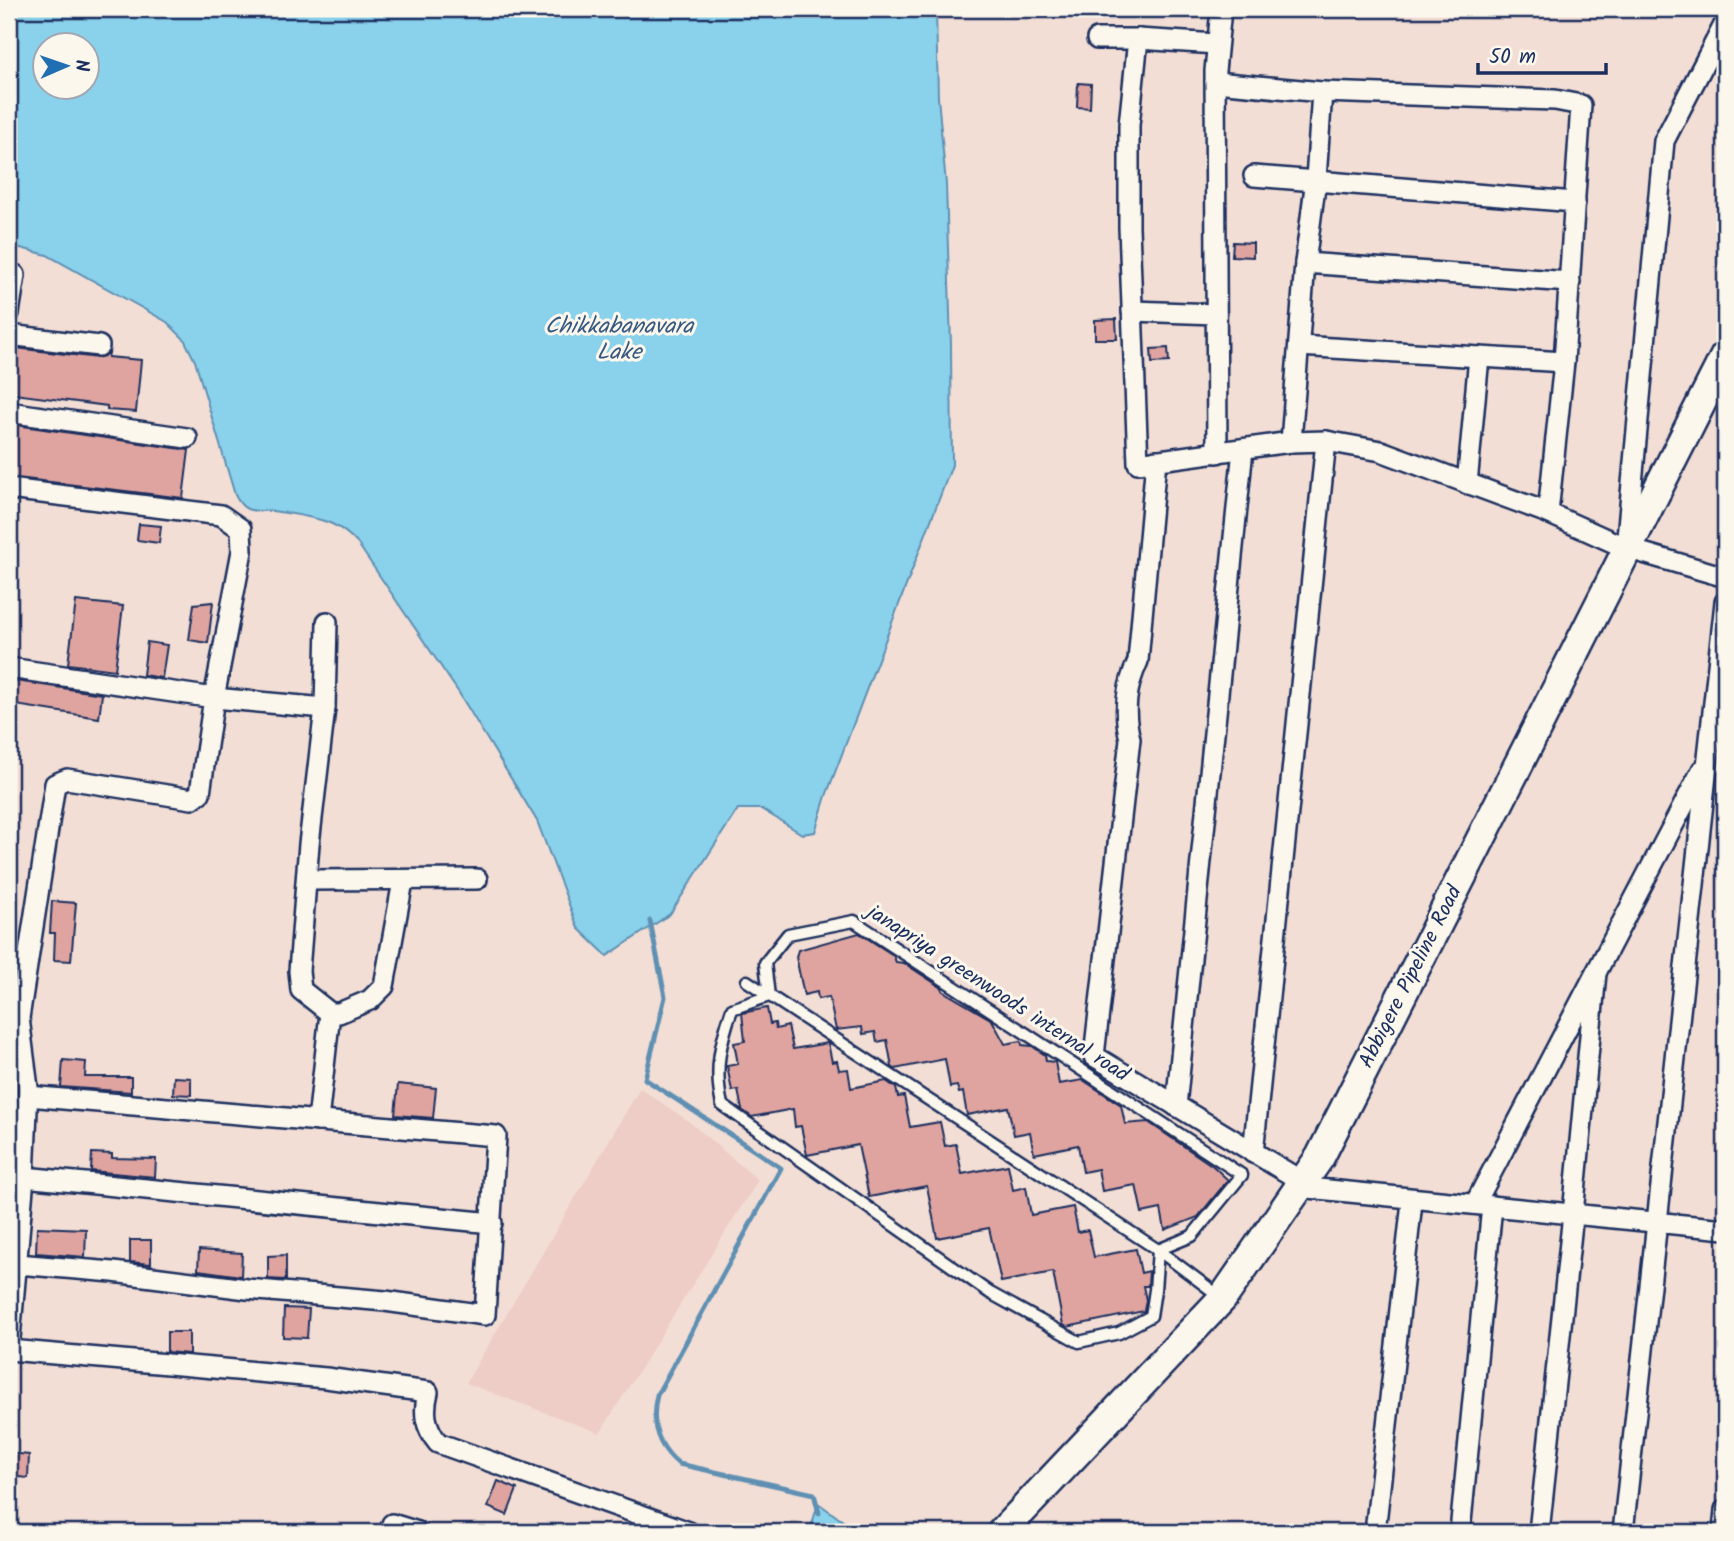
<svg xmlns="http://www.w3.org/2000/svg" width="1734" height="1541" font-family="Kalam,sans-serif">
	<style>
		.built { fill: #edcdc5 }
		.water { fill: #8ad1eb; stroke: #5e90b3; stroke-width: 2; fill-rule: evenodd }
		.lines { fill: none; stroke-linecap: round; stroke-linejoin: round }
		.stream { stroke: #5e90b3; stroke-width: 5 }
		.building { fill: #dfa4a0; stroke: #1b2f5e; stroke-width: 2 }
		.service-casing { stroke: #1b2f5e; stroke-width: 15 }
		.minor-casing { stroke: #1b2f5e; stroke-width: 24 }
		.secondary-casing { stroke: #1b2f5e; stroke-width: 33 }
		.service { stroke: #fbf7ec; stroke-width: 10 }
		.minor { stroke: #fbf7ec; stroke-width: 19 }
		.secondary { stroke: #fbf7ec; stroke-width: 28 }
		.labels { text-anchor: middle; dominant-baseline: central; stroke-width: 6; stroke-linejoin: round; paint-order: stroke }
		.street-label { font-size: 21px; fill: #1b2f5e; stroke: #fbf7ec }
		.water-label { font-size: 23px; font-style: italic; fill: #375881; stroke: #fbf7ec }
	</style>
	<rect width="100%" height="100%" fill="#f3ded5"/>
	<filter id="ink" filterUnits="userSpaceOnUse"><feTurbulence type="fractalNoise" baseFrequency=".0143" numOctaves="2"/><feDisplacementMap in="SourceGraphic" scale="14" xChannelSelector="R" yChannelSelector="G"/><feConvolveMatrix kernelMatrix="1 2 1 2 8 2 1 2 1" color-interpolation-filters="sRGB"/></filter>
	<g filter="url(#ink)">
		<!-- built -->
		<path class="built" d="M640,1088L688,1121L758,1180L600,1433L466,1383Z"/>
		<!-- water -->
		<g class="water">
			<path d="M9,9H936L938,97L946,184L951,345L952,465L826,796L815,832L802,834L761,809H738L670,914L607,956L578,928L537,821L459,693L358,544C351,536 343,529 332,524C319,518 287,513 272,511C254,510 245,515 235,495L195,361L184,339L167,322L47,255L9,245ZM46,46H88V88H46Z"/>
			<path d="M818,1503L858,1532H810Z"/>
		</g>
		<g class="lines">
			<!-- stream -->
			<path class="stream" d="M650,921L665,997L645,1079L781,1168L657,1395C650,1423 657,1446 679,1464L814,1494L819,1513"/>
		</g>
		<!-- building -->
		<g class="building">
			<path d="M1078,83L1091,84L1090,108L1077,107Z"/>
			<path d="M1233,242L1253,243V257L1232,256Z"/>
			<path d="M1116,319L1117,339H1095V320Z"/>
			<path d="M16,348L98,358L109,353L108,357L141,360L136,412L107,410V406L14,394Z"/>
			<path d="M1168,348L1169,362L1152,363L1151,349Z"/>
			<path d="M9,424L189,450L183,498L9,477Z"/>
			<path d="M139,524L161,526L159,543L137,540Z"/>
			<path d="M76,601L123,606L115,670L68,664Z"/>
			<path d="M213,602L208,643L189,640L194,604Z"/>
			<path d="M147,642L167,645L162,678L143,675Z"/>
			<path d="M9,680L102,694L99,718L9,704Z"/>
			<path d="M52,901L76,903L71,961L54,960L55,933H50Z"/>
			<path d="M859,933L893,955L896,962L904,963L942,988L943,991L992,1020L1005,1044L1021,1041L1022,1045L1032,1046L1045,1055L1046,1061L1055,1062L1059,1084L1083,1080L1121,1105L1125,1124L1148,1122L1213,1166L1228,1180L1198,1217L1165,1230L1161,1209L1142,1213L1136,1185L1102,1191L1098,1169L1083,1172L1078,1145L1034,1154L1030,1132L1014,1135L1008,1107L967,1115L963,1092L959,1093L957,1086L950,1087L945,1059L895,1069L892,1067L887,1040L877,1042L875,1032L863,1034L862,1027L836,1030L829,997L818,999L817,992L804,995L796,957L798,950Z"/>
			<path d="M767,1008L770,1024L775,1023L776,1029L788,1026L793,1049L828,1043L832,1062L837,1061L839,1070L848,1069L851,1088L886,1081L896,1088L898,1097L904,1096L910,1127L940,1122L945,1146L956,1144L962,1174L1008,1165L1013,1190L1026,1187L1031,1215L1073,1207L1078,1232L1088,1230L1094,1257L1136,1249L1141,1273L1149,1271L1148,1286H1143L1146,1300L1144,1311L1067,1327L1063,1325L1053,1272L1001,1282L989,1228L937,1238L927,1186L869,1197L858,1145L807,1155L801,1126L795,1127L793,1109L752,1117L742,1110L738,1090L732,1091L727,1066L738,1064L734,1043L745,1041L742,1013Z"/>
			<path d="M63,1060L86,1062L85,1077H131V1092L61,1087Z"/>
			<path d="M174,1077L191,1078V1095L173,1094Z"/>
			<path d="M398,1084L436,1088L433,1118L395,1115Z"/>
			<path d="M92,1153L112,1154V1158L156,1159L155,1177L91,1171Z"/>
			<path d="M37,1227L86,1229L85,1257L36,1253Z"/>
			<path d="M130,1240H151V1264L130,1262Z"/>
			<path d="M199,1250L242,1253L241,1276L198,1270Z"/>
			<path d="M286,1255V1280L268,1279V1256Z"/>
			<path d="M284,1308L309,1309L307,1338L283,1337Z"/>
			<path d="M167,1332H189V1354L167,1352Z"/>
			<path d="M9,1453L29,1455L28,1478L9,1476Z"/>
			<path d="M498,1481L517,1489L507,1515L488,1507Z"/>
		</g>
		<g class="lines">
			<!-- service casing -->
			<g class="service-casing">
				<g id="service">
					<path d="M854,921L1242,1175L1192,1236L1158,1250L1155,1290L1151,1316L1119,1333L1079,1342L990,1293L722,1105C714,1069 720,1044 732,1009L769,996L765,963L788,934Z"/>
					<path d="M747,981L1158,1250L1222,1298"/>
				</g>
			</g>
			<!-- minor casing -->
			<g class="minor-casing">
				<g id="minor">
					<path d="M1097,39H1138L1217,44"/>
					<path d="M1138,39L1129,125V227L1138,463L1291,442L1326,441L1381,451L1548,513L1626,548L1725,577"/>
					<path d="M1215,82L1322,92L1316,179L1305,263L1291,442"/>
					<path d="M1322,92L1555,100L1581,105L1564,362L1548,513"/>
					<path d="M1254,176L1575,202"/>
					<path d="M1305,263L1570,282"/>
					<path d="M1132,311L1216,314"/>
					<path d="M9,313L15,275"/>
					<path d="M9,335L99,346"/>
					<path d="M1299,346L1564,362"/>
					<path d="M9,412L187,438"/>
					<path d="M1217,453L1215,71L1221,9"/>
					<path d="M1156,460L1138,661C1126,687 1123,711 1130,739L1094,1056L1303,1182"/>
					<path d="M1467,484L1479,357"/>
					<path d="M9,489L221,515L241,529L242,551L214,698L325,708"/>
					<path d="M1627,537L1664,141L1725,23"/>
					<path d="M327,622L325,708L309,844L299,971L301,990L330,1013H339L370,1000L384,986L403,881"/>
					<path d="M9,668L214,698L200,793L192,799L67,779L55,784L19,1018L28,1088L24,1177L9,1350"/>
					<path d="M307,880L477,879"/>
					<path d="M1176,1106L1243,449"/>
					<path d="M318,1121L330,1013"/>
					<path d="M1253,1153L1326,441"/>
					<path d="M24,1177L492,1223"/>
					<path d="M1298,1187L1725,1229"/>
					<path d="M1475,1204L1702,770"/>
					<path d="M17,1264L113,1272L247,1289L385,1301L485,1315L496,1136L28,1096"/>
					<path d="M9,1350L326,1378L428,1392C423,1412 425,1427 438,1443L689,1532"/>
					<path d="M392,1524L418,1532"/>
					<path d="M1375,1532L1412,1202"/>
					<path d="M1460,1532L1492,1206"/>
					<path d="M1539,1532L1573,1214L1596,973"/>
					<path d="M1623,1532L1725,602"/>
					<path d="M1723,1532L1725,1510"/>
				</g>
			</g>
			<!-- secondary casing -->
			<g class="secondary-casing">
				<path id="secondary" d="M1002,1532L1222,1299L1320,1157L1725,356"/>
			</g>
			<!-- service -->
			<use href="#service" class="service"/>
			<!-- minor -->
			<use href="#minor" class="minor"/>
			<!-- secondary -->
			<use href="#secondary" class="secondary"/>
		</g>
	</g>
	<g class="labels">
		<!-- street labels -->
		<g class="street-label">
			<text transform="translate(1411 977) rotate(-63)">Abbigere Pipeline Road</text>
			<text transform="translate(998 994) rotate(33)">janapriya greenwoods internal road</text>
		</g>
		<!-- water labels -->
		<g class="water-label">
			<text x="619" y="327">Chikkabanavara<tspan x="619" dy="26">Lake</tspan></text>
		</g>
	</g>
	<!-- margin -->
	<rect width="1734" height="1541" fill="none" stroke="#fbf7ec" stroke-width="35"/>
	<rect x="18" y="18" width="1699" height="1506" fill="none" stroke="#1b2f5e" stroke-width="2.5" filter="url(#ink)"/>
	<!-- north arrow -->
	<g transform="translate(66 66) rotate(88)"><circle r="33" fill="#fbf7ec" stroke="#a1a7b3" stroke-width="2"/>
	<path d="M0-5L12 26L0 18L-12 26Z" fill="#1f6fb2"/>
	<text y="-10" font-size="19" font-weight="bold" text-anchor="middle" fill="#1b2f5e">N</text>
	</g>
	<!-- scale -->
	<path d="M1478 63v10h128v-10" fill="none" stroke="#1b2f5e" stroke-width="3.5"/>
	<text x="1489" y="63" font-size="21" fill="#1b2f5e" stroke="#fbf7ec" stroke-width="5" paint-order="stroke">50 m</text>
</svg>
